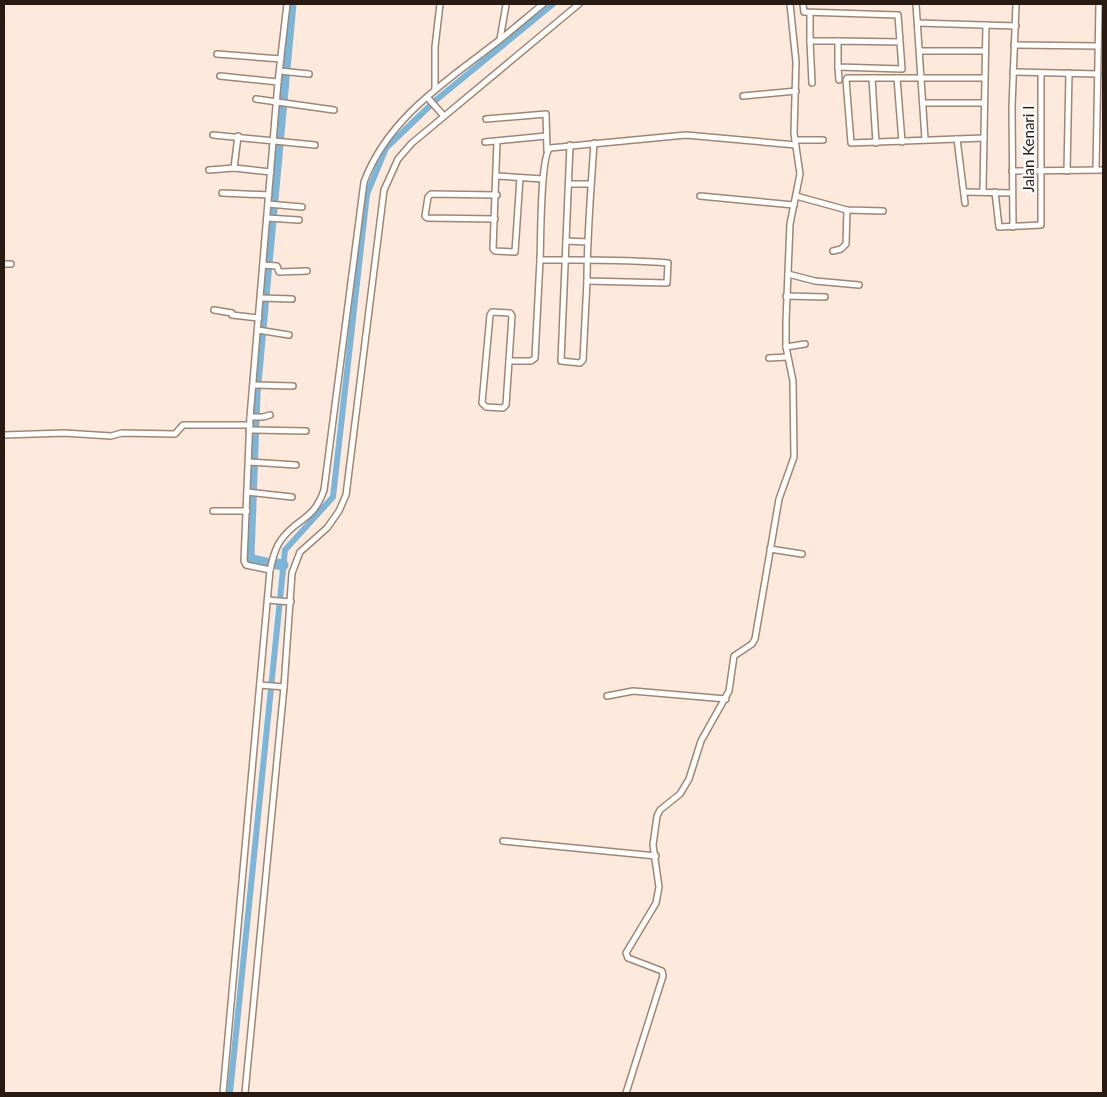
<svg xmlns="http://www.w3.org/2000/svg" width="1107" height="1097" font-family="Lato,sans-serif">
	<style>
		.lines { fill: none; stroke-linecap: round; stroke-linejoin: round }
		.canal { stroke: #7ab5da; stroke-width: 6 }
		.river { stroke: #7ab5da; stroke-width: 11 }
		.street-casing { stroke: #a28570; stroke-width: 8 }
		.street { stroke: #fff; stroke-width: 5 }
		.labels { text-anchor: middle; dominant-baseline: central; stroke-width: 5; stroke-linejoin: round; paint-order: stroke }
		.street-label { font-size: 15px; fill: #271b13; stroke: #fbfbfb }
	</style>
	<rect width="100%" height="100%" fill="#fdeadc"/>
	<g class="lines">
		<!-- canal -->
		<path class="canal" d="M230,1093L285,550L333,497L367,194L386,148L436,100L553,4"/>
		<!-- river -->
		<g class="river">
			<path d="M266,563L252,560L249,557L255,394L291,4"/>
			<path d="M277,564L283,565"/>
		</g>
		<!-- street casing -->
		<g class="street-casing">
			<g id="street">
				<path d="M803,4L804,12L898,15L902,69L838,67V41L900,42"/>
				<path d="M916,4L925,139"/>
				<path d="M810,13V41H838"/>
				<path d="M918,23L1016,26"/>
				<path d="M500,39L506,5"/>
				<path d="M810,41L812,83"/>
				<path d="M1014,45L1098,46"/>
				<path d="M920,51H985"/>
				<path d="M217,54L281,59"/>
				<path d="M838,67L839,80"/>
				<path d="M280,71L309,74"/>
				<path d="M1013,72L1098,74"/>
				<path d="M220,76L278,82"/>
				<path d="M872,78L876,143"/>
				<path d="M897,78L902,142"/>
				<path d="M435,89V47L440,4"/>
				<path d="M743,96L796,91"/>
				<path d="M427,97L443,115"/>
				<path d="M256,99L334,110"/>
				<path d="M924,103H984"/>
				<path d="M486,119L546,114L547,151"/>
				<path d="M213,135L315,145"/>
				<path d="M984,138L851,143L846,80L847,78H984"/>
				<path d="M957,139L965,203"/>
				<path d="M795,140H823"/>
				<path d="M497,141L493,249L495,251L515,252L520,178"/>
				<path d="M485,142L546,136"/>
				<path d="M570,145L561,361L580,363L583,360L587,281"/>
				<path d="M234,168L238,136"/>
				<path d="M209,170L234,168L271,172"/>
				<path d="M1096,170L1099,4"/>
				<path d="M1012,171L1103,170"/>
				<path d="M1067,171L1069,73"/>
				<path d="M497,176L543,179"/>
				<path d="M569,184H591"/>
				<path d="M983,190L986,25"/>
				<path d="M964,192L1012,193"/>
				<path d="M995,192L999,227L1041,225V73"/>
				<path d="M222,193L269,195"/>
				<path d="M700,196L794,205"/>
				<path d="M796,196L847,210L883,211"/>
				<path d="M268,204L302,207"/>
				<path d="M267,218L299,220"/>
				<path d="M495,219L427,218L425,216L428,197L431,194L497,195"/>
				<path d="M1013,227L1012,107L1016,4"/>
				<path d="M566,241L588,242"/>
				<path d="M833,251L841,249L846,244L847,210"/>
				<path d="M540,260C541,242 540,157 550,148L686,135L796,145"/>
				<path d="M4,264H11"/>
				<path d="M263,265L277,266L279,272L307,271"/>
				<path d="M788,274L815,281L859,285"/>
				<path d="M786,296L825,297"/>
				<path d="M261,298L292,299"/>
				<path d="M214,310L232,313V315L259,318"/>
				<path d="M492,312L510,313L512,316L506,405L503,408L486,407L482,403L490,315Z"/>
				<path d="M258,330L289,335"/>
				<path d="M786,347L805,344"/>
				<path d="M769,358L787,357"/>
				<path d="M509,361H531L535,358L540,260C583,260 625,259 668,263L667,283L587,281C587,235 591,189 594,143"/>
				<path d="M253,385L293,386"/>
				<path d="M250,417H263L270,415"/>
				<path d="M249,430L306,431"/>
				<path d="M4,435L64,433L111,436L122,433L175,434L183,425H250"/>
				<path d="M249,462L296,465"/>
				<path d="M247,492L292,497"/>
				<path d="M213,511H247"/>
				<path d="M770,549L802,554"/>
				<path d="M270,570L246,565L244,561L250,417L278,82L287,4"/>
				<path d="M268,600L291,602"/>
				<path d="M260,685L284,687"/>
				<path d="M607,696L633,691L726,699"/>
				<path d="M503,841L656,856"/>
				<path d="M223,1093L270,570C273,559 274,549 281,540C297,517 313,522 324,490L364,182C387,120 442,84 493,45C510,32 526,18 543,4"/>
				<path d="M245,1093L284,687L292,573L300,552L327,528L339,511L346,495L384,190L398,159L412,143L579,4"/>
				<path d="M626,1093L663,976L662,971L628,958L626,953L656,903L659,887L653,845L657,816L660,810L680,794L689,779L701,741L729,691L734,656L752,644L755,639L779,499L794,457L793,381L786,347V321L790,224L800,174L794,133L796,62L790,4"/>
			</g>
		</g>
		<!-- street -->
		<use href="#street" class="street"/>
	</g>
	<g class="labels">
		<!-- street labels -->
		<g class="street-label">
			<text transform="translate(1028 149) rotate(-90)">Jalan Kenari I</text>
		</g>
	</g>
	<!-- border -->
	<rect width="1107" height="1097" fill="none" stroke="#271b13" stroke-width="10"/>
</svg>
